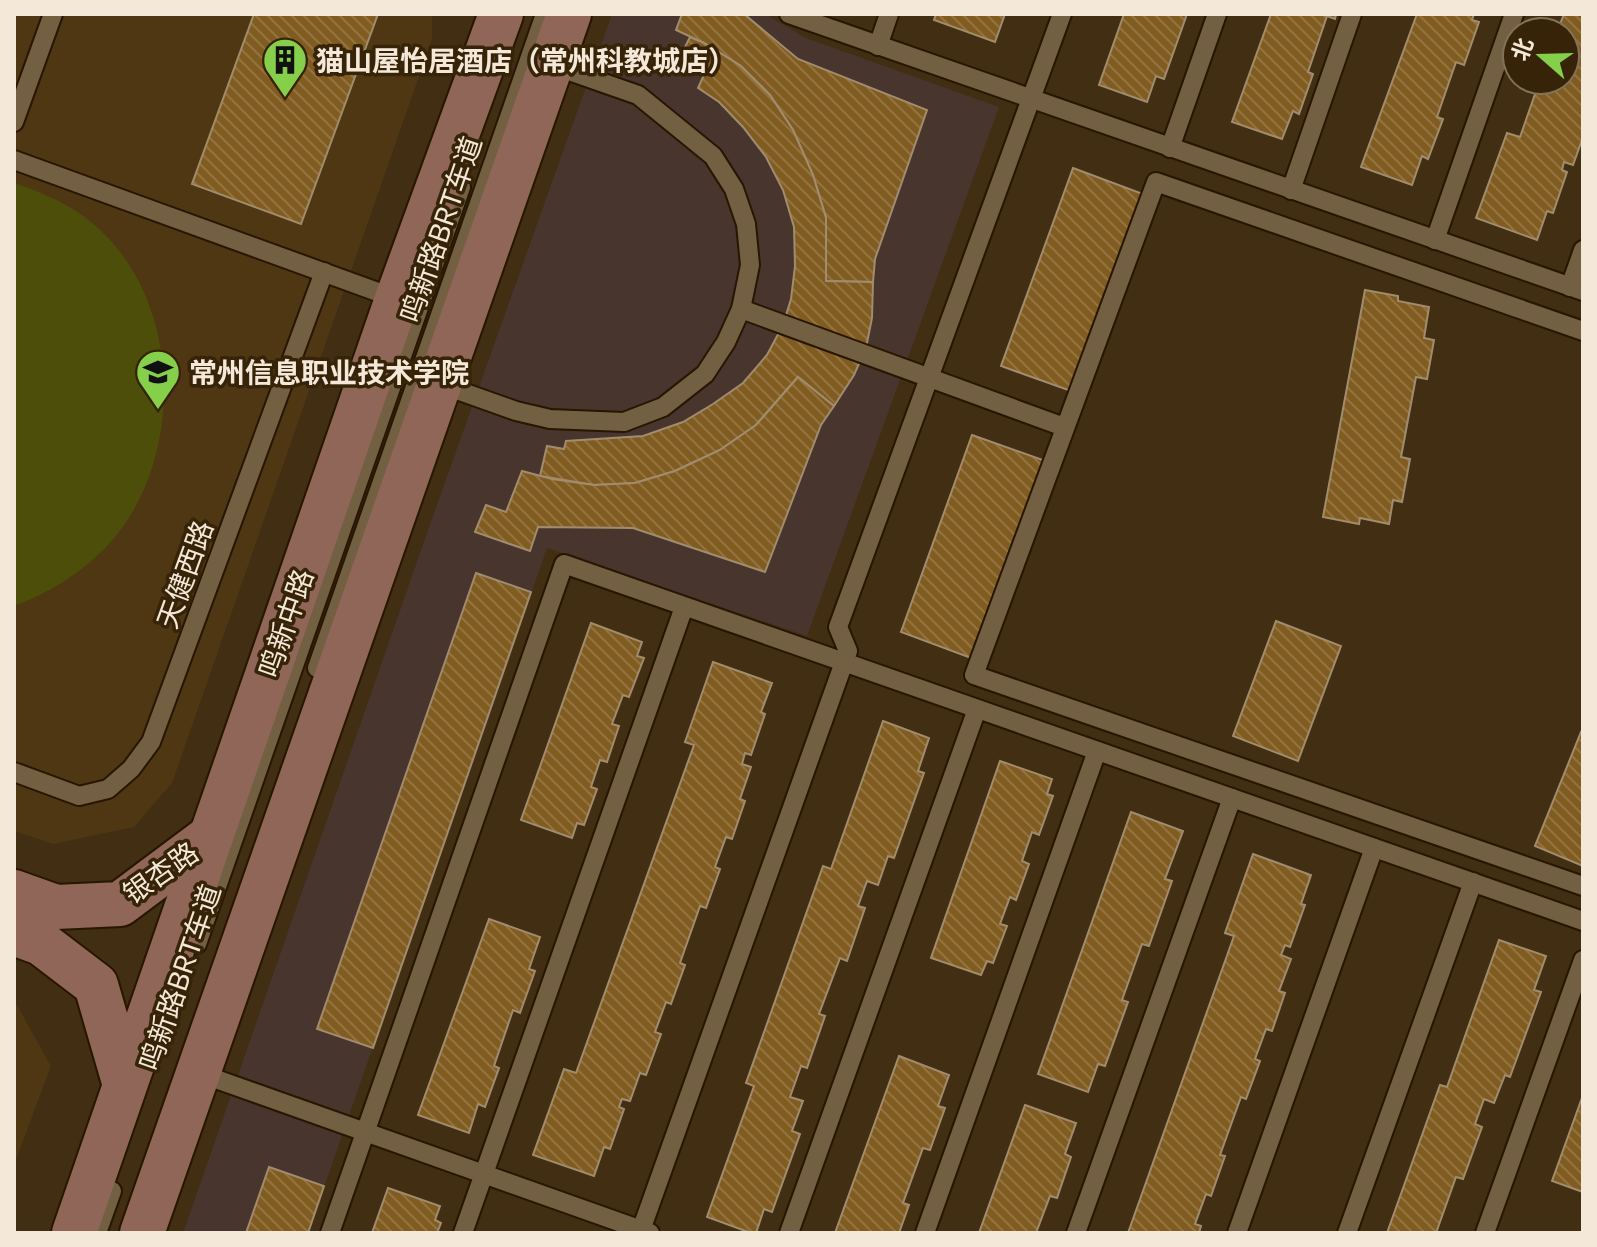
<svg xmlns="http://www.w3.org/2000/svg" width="1597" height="1247" font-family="Commissioner,'Noto Sans SC',sans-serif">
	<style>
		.commercial { fill: #48352d }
		.built { fill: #4f3714 }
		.grass { fill: #4d4e0a }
		.building { fill: url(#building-back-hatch); stroke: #a28c6e; stroke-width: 2 }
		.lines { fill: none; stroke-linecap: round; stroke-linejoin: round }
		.lane-casing { stroke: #271600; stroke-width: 22 }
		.secondary-casing { stroke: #271600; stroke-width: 48 }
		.lane { stroke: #735f42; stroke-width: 18 }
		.secondary { stroke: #8f6658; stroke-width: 44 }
		.labels { text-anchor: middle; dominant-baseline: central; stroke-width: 7; stroke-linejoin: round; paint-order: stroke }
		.poi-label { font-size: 28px; font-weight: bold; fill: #f4e8d8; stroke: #372408; text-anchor: start }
		.street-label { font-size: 28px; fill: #f4e8d8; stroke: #372408 }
	</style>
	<defs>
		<pattern id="building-back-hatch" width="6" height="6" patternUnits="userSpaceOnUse" patternTransform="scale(2)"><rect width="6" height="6" fill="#815c21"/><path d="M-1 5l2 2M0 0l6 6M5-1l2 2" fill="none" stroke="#937340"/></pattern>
	</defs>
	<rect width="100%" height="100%" fill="#412e13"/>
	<!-- commercial -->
	<path class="commercial" d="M612,14H765L806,38L999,107L807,636L547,548L308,1233H183L428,530Z"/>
	<!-- built -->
	<g class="built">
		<path d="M14,14H432V39L172,783L134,827L53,844L14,831Z"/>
		<path d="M14,1000L51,1066L14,1165Z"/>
	</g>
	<!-- grass -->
	<path class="grass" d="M14,183C51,196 80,208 108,238C184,317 182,468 106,547C80,574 49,593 14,606Z"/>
	<!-- building -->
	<g class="building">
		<path d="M254,14H378L301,224L192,184Z"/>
		<path d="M682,14H744L798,59L927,110L875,259L873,282L826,281V218L813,175L793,130L770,95L741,66L704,43L676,30Z"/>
		<path d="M936,14H1005L995,42L934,20Z"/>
		<path d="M1124,14H1187L1164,79L1156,76L1147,102L1099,85Z"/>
		<path d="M1271,14H1336L1335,19L1327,16L1308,72L1313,74L1299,114L1293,111L1282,139L1232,122Z"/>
		<path d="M1417,14H1474L1472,20L1479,22L1464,65L1456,62L1437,117L1443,119L1428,159L1422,156L1412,185L1361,167Z"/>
		<path d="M1564,14H1583V137L1573,165L1564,162L1562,170L1567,172L1553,213L1547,211L1537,240L1476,218L1507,133L1520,137L1540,80H1565V32H1557Z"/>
		<path d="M690,37L704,43L741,66L770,95L793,130L813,175L826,218V281L873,282L872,318L866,348L854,375L834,406L798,377L756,425L720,450L675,471L635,483L594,485L540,476L547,446L564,449L566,441L643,436L683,422L713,404L743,383L767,355L783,325L791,299L795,266L794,227L783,190L766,157L743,127L719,102L698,88L704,75L678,61Z"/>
		<path d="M1073,168L1143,194L1071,391L1001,366Z"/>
		<path d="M1365,290L1398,296V301L1429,307L1424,338L1434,340L1427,379L1416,377L1401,457L1410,459L1402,502L1393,500L1389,524L1360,518L1359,524L1323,517Z"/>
		<path d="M798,377L834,406L821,425L765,572L633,528L538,527L530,551L475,532L486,505L506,512L522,471L552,479L594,485L635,483L675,471L720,450L756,425Z"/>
		<path d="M972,435L1043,460L971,658L901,632Z"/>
		<path d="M476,573L531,592L373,1048L317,1029Z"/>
		<path d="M1276,621L1341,646L1298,761L1233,736Z"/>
		<path d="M591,623L642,642L637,656L644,658L629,697L623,695L612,724L619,726L607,762L600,760L591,787L597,789L584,825L577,823L572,838L521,820Z"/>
		<path d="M713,662L772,683L761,712L765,714L751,755L745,753L742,764L751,767L740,799L745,801L732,839L726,837L715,867L720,869L706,908L700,906L680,963L685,965L671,1004L666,1002L655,1032L661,1034L646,1075L640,1073L630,1101L622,1099L619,1107L624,1109L610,1149L604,1147L594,1176L533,1155L564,1069L576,1073L694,745L685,742Z"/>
		<path d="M883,721L929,738L918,771L924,773L894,858L888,856L878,885L867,881L858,906L865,908L847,961L840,958L819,1014L825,1016L807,1068L801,1066L790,1097L803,1101L792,1131L800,1134L772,1212L764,1209L756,1233H751L707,1217L754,1086L746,1083L823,866L831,869Z"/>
		<path d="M1581,732L1583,733V866L1535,846Z"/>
		<path d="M1000,761L1052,779L1047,794L1053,796L1039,835L1032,832L1022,861L1029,864L1016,900L1010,897L1000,924L1007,926L993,963L987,961L981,975L931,958Z"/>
		<path d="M1131,812L1183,831L1165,879L1172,881L1149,946L1142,944L1122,1000L1128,1002L1105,1066L1098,1064L1088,1092L1038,1074Z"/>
		<path d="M1253,854L1311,875L1301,904L1305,905L1290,947L1285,945L1281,955L1291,959L1279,991L1285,993L1272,1031L1266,1029L1255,1059L1260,1061L1246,1099L1241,1097L1220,1155L1225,1156L1211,1196L1206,1194L1195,1224L1201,1226L1199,1233H1128L1234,936L1225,933Z"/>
		<path d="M489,919L540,937L529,969L535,971L520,1013L513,1010L494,1066L499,1068L485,1107L478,1104L469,1133L418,1115Z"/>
		<path d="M1499,940L1546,956L1534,990L1541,992L1510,1077L1505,1075L1494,1103L1484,1099L1475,1124L1482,1127L1463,1179L1456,1177L1436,1233H1387L1440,1085L1447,1087Z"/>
		<path d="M899,1056L949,1075L938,1106L945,1108L930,1150L923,1148L903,1203L909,1205L899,1233H835Z"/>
		<path d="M1583,1095V1192L1552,1181Z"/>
		<path d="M1025,1105L1076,1123L1065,1154L1071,1157L1057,1198L1050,1196L1036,1233H979Z"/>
		<path d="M269,1167L324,1186L308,1233H246Z"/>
		<path d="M388,1188L440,1206L435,1220L441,1223L437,1233H372Z"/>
	</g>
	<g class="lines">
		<!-- lane casing -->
		<g class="lane-casing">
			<g id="lane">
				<path d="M789,14L1583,291"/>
				<path d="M878,46L889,14"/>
				<path d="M14,122L53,14"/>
				<path d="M1170,148L1217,14"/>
				<path d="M14,160L397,299"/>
				<path d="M1291,190L1352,14"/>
				<path d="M1435,240L1514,14"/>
				<path d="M1570,287L1583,250"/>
				<path d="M741,309L1064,427"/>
				<path d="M1583,331L1156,182L974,675L1583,886"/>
				<path d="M440,384L516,411L550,419L624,422L663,407L705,374L726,342L741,309L750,265L746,224L734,189L713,156L638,95L552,65"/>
				<path d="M317,668L545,14"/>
				<path d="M14,772L79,796L108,789L131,769L151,742L324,272"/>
				<path d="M197,944L461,187"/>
				<path d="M199,1073L650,1233"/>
				<path d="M97,1233L112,1191"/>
				<path d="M330,1233L564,564L1583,921"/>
				<path d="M463,1233L684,607"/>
				<path d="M640,1233L848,651L838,627L1062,14"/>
				<path d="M789,1233L977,709"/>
				<path d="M925,1233L1097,751"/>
				<path d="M1076,1233L1232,798"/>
				<path d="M1237,1233L1374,848"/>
				<path d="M1347,1233L1473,882"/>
				<path d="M1485,1233L1583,960"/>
			</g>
		</g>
		<!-- secondary casing -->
		<g class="secondary-casing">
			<g id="secondary">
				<path d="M14,892L56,907L120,904L211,836"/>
				<path d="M14,933L41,943L96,985L124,1082"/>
				<path d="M74,1233L397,299L501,14"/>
				<path d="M142,1233L569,14"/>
			</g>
		</g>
		<!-- lane -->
		<use href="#lane" class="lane"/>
		<!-- secondary -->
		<use href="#secondary" class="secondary"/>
	</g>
	<!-- icons -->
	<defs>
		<g id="building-pin" transform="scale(2.3)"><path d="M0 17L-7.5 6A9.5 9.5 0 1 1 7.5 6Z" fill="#86cf4b" stroke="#372408"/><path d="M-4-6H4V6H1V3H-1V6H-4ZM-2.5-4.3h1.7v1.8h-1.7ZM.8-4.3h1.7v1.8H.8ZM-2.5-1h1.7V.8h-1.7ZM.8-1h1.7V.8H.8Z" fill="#111"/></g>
		<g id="university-pin" transform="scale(2.3)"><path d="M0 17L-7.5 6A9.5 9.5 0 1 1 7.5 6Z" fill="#86cf4b" stroke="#372408"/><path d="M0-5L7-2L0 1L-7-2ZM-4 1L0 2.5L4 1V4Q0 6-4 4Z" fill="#111"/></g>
	</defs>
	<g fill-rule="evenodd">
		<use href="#building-pin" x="285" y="60"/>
		<use href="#university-pin" x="158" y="372"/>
	</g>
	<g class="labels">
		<!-- poi labels -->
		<g class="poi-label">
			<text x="316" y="60">猫山屋怡居酒店（常州科教城店）</text>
			<text x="189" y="372">常州信息职业技术学院</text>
		</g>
		<!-- street labels -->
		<g class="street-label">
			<text transform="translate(440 229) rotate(-71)">鸣新路BRT车道</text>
			<text transform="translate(184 574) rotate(-70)">天健西路</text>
			<text transform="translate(285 623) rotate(-71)">鸣新中路</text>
			<text transform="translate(160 872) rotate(-35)">银杏路</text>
			<text transform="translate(179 977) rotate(-71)">鸣新路BRT车道</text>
		</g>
	</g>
	<!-- border -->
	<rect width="1597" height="1247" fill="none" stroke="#f4e8d8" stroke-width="32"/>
	<!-- north arrow -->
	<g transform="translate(1541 56) rotate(290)"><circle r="38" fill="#372408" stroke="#83725b" stroke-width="2"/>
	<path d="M0-6L14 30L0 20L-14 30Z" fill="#86cf4b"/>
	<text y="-12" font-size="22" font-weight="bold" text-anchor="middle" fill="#f4e8d8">北</text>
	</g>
</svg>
